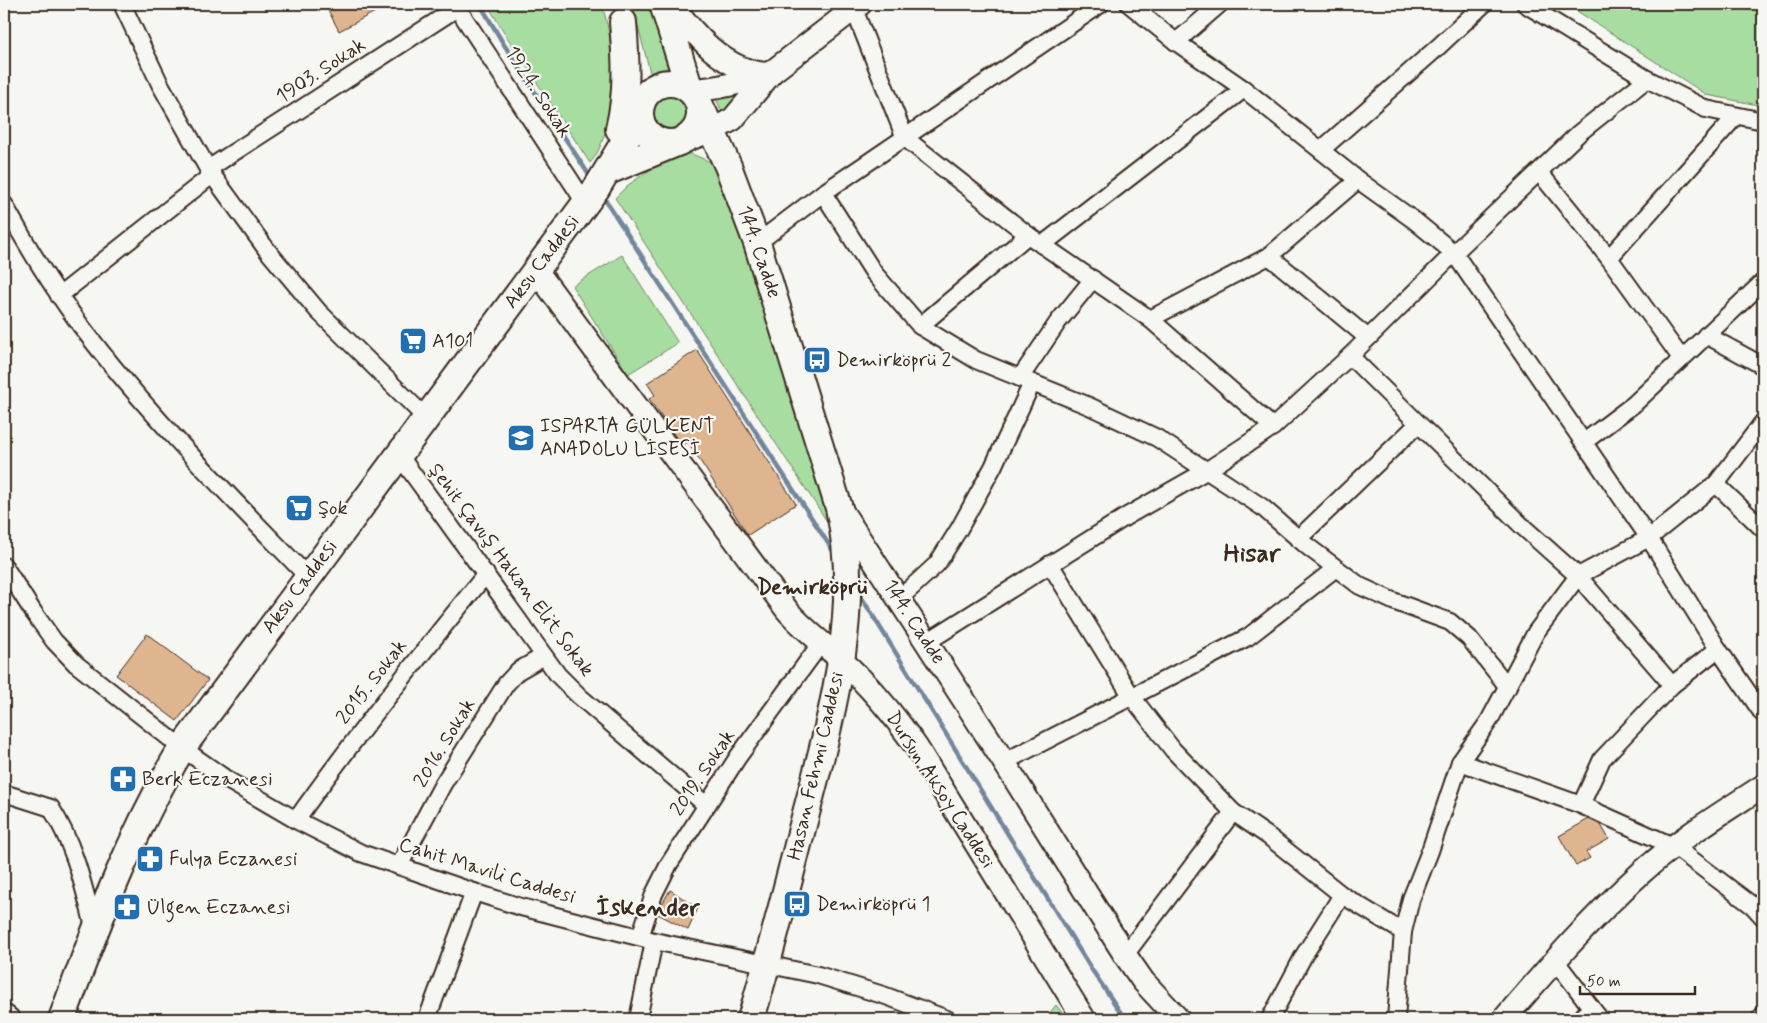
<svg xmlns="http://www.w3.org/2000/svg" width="1767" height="1023" font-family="Mynerve,sans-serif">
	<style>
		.green { fill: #a7dda1; stroke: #718460 }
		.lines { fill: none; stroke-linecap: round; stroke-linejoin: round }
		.stream { stroke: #72869c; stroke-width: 4.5 }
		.building { fill: #dfb590; stroke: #3b2a1e }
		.street-casing { stroke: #3b2a1e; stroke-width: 20 }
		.secondary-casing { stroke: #3b2a1e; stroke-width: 26 }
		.primary-casing { stroke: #3b2a1e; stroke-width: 30 }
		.street { stroke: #f6f6f2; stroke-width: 16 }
		.secondary { stroke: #f6f6f2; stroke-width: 22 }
		.primary { stroke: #f6f6f2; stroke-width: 26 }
		.labels { text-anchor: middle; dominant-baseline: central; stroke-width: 4.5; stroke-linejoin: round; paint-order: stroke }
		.street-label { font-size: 20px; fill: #3b2a1e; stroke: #f6f6f2 }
		.poi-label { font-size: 20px; fill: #3b2a1e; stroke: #f6f6f2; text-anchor: start }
		.quarter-label { font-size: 22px; font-weight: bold; fill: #3b2a1e; stroke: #f6f6f2 }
		.district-label { font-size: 25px; font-weight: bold; fill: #3b2a1e; stroke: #f6f6f2 }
	</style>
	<rect width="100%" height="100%" fill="#f6f6f2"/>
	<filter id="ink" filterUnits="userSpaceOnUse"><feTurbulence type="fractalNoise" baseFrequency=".02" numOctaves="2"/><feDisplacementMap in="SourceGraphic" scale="10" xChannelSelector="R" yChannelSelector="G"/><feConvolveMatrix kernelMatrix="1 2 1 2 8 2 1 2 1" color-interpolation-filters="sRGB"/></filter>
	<g filter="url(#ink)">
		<!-- green -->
		<g class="green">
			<path d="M487,4H602C614,48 619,88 605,133C601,145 598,154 590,163L507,37Z"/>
			<path d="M632,4H649L669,72L668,74L654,77L651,76Z"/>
			<path d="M1566,4H1763V101L1758,105L1707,95Z"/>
			<path d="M753,85L724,113L722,112L715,96Z"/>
			<circle cx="669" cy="112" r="19"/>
			<path d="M689,153L711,162L745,247L832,529L615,198L628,185L654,167Z"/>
			<path d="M622,255L678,343L628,374L572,286Z"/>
			<path d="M1056,1005L1067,1019H1045Z"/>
		</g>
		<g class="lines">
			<!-- stream -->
			<g class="stream">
				<path d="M480,4L503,43L591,178"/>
				<path d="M602,195L835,554"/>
				<path d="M857,590L1090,967L1125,1019"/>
			</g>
		</g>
		<!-- building -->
		<g class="building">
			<path d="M325,4H390L339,31Z"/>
			<path d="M697,350L796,504L748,535L688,442L682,446L649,399L655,395L647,383Z"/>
			<path d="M147,634L208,680L177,721L116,675Z"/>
			<path d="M1589,819L1601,825L1609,839L1586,852L1590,858L1576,866L1559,836Z"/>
			<path d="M670,890L698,908L688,930L658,914L661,906Z"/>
		</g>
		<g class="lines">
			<!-- street casing -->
			<g class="street-casing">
				<g id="street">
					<path d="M122,4L160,84L208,169L267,250L318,311L426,418"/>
					<path d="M455,4L586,204"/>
					<path d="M852,4L905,138L1028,235L1150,319L1273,427"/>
					<path d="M1129,4L1176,42L1244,89L1358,180L1415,221L1454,253L1649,538L1718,649L1763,714"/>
					<path d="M1525,4L1647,79L1706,109L1763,121"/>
					<path d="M1176,42L1220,4"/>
					<path d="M1321,150L1437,48L1484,4"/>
					<path d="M208,169L457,8"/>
					<path d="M1539,172L1609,258L1681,358"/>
					<path d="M823,193L874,273L920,326L976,360L1089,406L1157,438L1262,507L1307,546L1360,586L1393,601L1450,622L1469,638L1508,687"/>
					<path d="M4,204C27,246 52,287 81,326C149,416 230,496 308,577"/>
					<path d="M757,243L823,193L1101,4"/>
					<path d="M1042,245L1244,89"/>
					<path d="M1269,256L1368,338"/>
					<path d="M1609,258L1736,116"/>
					<path d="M59,296L212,175"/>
					<path d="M1150,319L1269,256L1358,180"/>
					<path d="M920,326L1028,235"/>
					<path d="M1706,335L1763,366"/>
					<path d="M1350,356L1522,526L1578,576L1672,685"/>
					<path d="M1020,378L1058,322L1093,279"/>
					<path d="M1584,442L1634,404L1763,282"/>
					<path d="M399,455L558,675L579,696L706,805"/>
					<path d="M1716,484L1763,529"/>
					<path d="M1298,539L1418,424"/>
					<path d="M1050,564L1132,697L1173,750L1233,812L1268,836L1342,895L1403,932"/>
					<path d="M4,566L34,613L54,641L76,664L182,748L229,781L296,820L361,853L474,892L521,907L654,941L818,975L886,996L947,1019"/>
					<path d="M899,599L937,564L959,529L993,467L1032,383"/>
					<path d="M927,642L1127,516L1206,471L1273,427L1350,356L1454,253L1579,133L1647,79"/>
					<path d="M1004,762L1248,637L1336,568"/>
					<path d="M1460,762L1581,805L1675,847L1753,906L1763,917"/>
					<path d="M4,793L51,808C76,848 83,886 95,930"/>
					<path d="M1581,805L1602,759L1672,685L1718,649"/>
					<path d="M296,820C356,735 420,655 486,574"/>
					<path d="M399,866L443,784L506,684L518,671L544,656"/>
					<path d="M640,937L654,894L669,864L738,757L821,643"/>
					<path d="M1125,955L1233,812"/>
					<path d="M1555,960L1600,1019"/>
					<path d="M427,1019L474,892"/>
					<path d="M638,1019L654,941"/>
					<path d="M1270,1019L1304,955L1342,895"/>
					<path d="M1396,1019L1403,932L1411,899L1430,851L1460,762L1489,721L1536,632L1578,576L1649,538L1716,484L1763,422"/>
					<path d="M1581,1019L1591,1007"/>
					<path d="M1760,1019L1763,1015"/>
				</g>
			</g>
			<!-- secondary casing -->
			<g class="secondary-casing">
				<g id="secondary">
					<path d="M672,4C694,35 725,71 766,74"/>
					<path d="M772,72L860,4"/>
					<path d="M681,142L713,130L733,119L772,72C745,82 719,89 690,90"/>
					<path d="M536,270L787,610C803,629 823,643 841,660C870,686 895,716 917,748L1084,1019"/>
					<path d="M841,510L1004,762L1125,955L1143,981L1178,1019"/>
					<path d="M4,1016L8,1019"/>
					<path d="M1504,1019C1548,968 1592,917 1642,872C1679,839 1722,813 1763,786"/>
				</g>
			</g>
			<!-- primary casing -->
			<g class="primary-casing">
				<g id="primary">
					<path d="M663,4L690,90"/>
					<circle cx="670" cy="113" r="30"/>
					<path d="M698,101L728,166L757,243L839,508C863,611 830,721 804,821C787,888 770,954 751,1019"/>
					<path d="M619,129C628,93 626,58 623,22"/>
					<path d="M608,171L679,142"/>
					<path d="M62,1019C96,926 131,833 182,748L596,189L629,134L640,110"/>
				</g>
			</g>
			<!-- street -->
			<use href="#street" class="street"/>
			<!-- secondary -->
			<use href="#secondary" class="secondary"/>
			<!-- primary -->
			<use href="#primary" class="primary"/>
		</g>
	</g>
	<!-- icons -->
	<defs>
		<g id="supermarket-square" transform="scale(1.4375)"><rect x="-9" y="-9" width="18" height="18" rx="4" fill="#1f6fb2" stroke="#f6f6f2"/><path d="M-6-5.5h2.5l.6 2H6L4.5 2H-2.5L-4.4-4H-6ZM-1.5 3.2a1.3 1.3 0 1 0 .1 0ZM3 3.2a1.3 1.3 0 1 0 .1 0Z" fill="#fff"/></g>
		<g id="bus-square" transform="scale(1.4375)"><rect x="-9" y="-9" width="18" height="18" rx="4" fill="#1f6fb2" stroke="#f6f6f2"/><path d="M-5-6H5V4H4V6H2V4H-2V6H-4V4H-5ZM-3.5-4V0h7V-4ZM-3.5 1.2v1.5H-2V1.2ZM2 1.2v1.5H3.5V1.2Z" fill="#fff"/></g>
		<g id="school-square" transform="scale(1.4375)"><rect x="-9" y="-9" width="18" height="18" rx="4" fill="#1f6fb2" stroke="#f6f6f2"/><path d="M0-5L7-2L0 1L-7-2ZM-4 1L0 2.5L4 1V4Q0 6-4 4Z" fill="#fff"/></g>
		<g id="pharmacy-square" transform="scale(1.4375)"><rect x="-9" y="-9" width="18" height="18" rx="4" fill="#1f6fb2" stroke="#f6f6f2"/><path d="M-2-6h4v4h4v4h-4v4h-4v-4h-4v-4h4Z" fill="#fff"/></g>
	</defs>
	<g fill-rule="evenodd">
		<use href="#supermarket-square" x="413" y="341"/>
		<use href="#bus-square" x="817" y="360"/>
		<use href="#school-square" x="521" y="438"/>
		<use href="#supermarket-square" x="299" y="508"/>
		<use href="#pharmacy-square" x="123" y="779"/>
		<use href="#pharmacy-square" x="150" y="859"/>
		<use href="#bus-square" x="797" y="904"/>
		<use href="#pharmacy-square" x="127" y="907"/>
	</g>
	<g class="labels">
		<!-- street labels -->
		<g class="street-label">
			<text transform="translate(321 71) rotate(-33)">1903. Sokak</text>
			<text transform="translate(538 92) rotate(57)">1924. Sokak</text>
			<text transform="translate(759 252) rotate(71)">144. Cadde</text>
			<text transform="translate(542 262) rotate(-53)">Aksu Caddesi</text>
			<text transform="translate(511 570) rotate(53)">Şehit Çavuş Hakan Elit Sokak</text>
			<text transform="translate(300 587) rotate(-53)">Aksu Caddesi</text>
			<text transform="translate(914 622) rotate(57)">144. Cadde</text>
			<text transform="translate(372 682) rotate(-52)">2015. Sokak</text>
			<text transform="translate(445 743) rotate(-59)">2016. Sokak</text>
			<text transform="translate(816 766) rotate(-77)">Hasan Fehmi Caddesi</text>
			<text transform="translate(703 773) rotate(-56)">2019. Sokak</text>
			<text transform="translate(940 790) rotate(57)">Dursun Aksoy Caddesi</text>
			<text transform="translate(487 871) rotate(17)">Cahit Mavili Caddesi</text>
		</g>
		<!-- poi labels -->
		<g class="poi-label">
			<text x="432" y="341">A101</text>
			<text x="836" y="360">Demirköprü 2</text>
			<text x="540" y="426">ISPARTA GÜLKENT<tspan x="540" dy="23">ANADOLU LİSESİ</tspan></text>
			<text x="318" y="508">Şok</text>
			<text x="142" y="779">Berk Eczanesi</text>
			<text x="169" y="859">Fulya Eczanesi</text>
			<text x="816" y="904">Demirköprü 1</text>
			<text x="146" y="907">Ülgen Eczanesi</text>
		</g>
		<!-- quarter labels -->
		<g class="quarter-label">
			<text x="812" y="588">Demirköprü</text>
		</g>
		<!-- district labels -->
		<g class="district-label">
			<text x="1252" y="554">Hisar</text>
			<text x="648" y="908">İskender</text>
		</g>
	</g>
	<!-- margin -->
	<rect width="1767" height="1023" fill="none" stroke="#f6f6f2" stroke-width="20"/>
	<rect x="10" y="10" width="1747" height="1003" fill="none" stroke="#3b2a1e" stroke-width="2" filter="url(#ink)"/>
	<!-- scale -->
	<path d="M1580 986v8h115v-8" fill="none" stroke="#3b2a1e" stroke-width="2.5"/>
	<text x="1587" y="986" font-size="15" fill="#3b2a1e" stroke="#f6f6f2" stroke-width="4" paint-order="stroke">50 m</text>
</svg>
